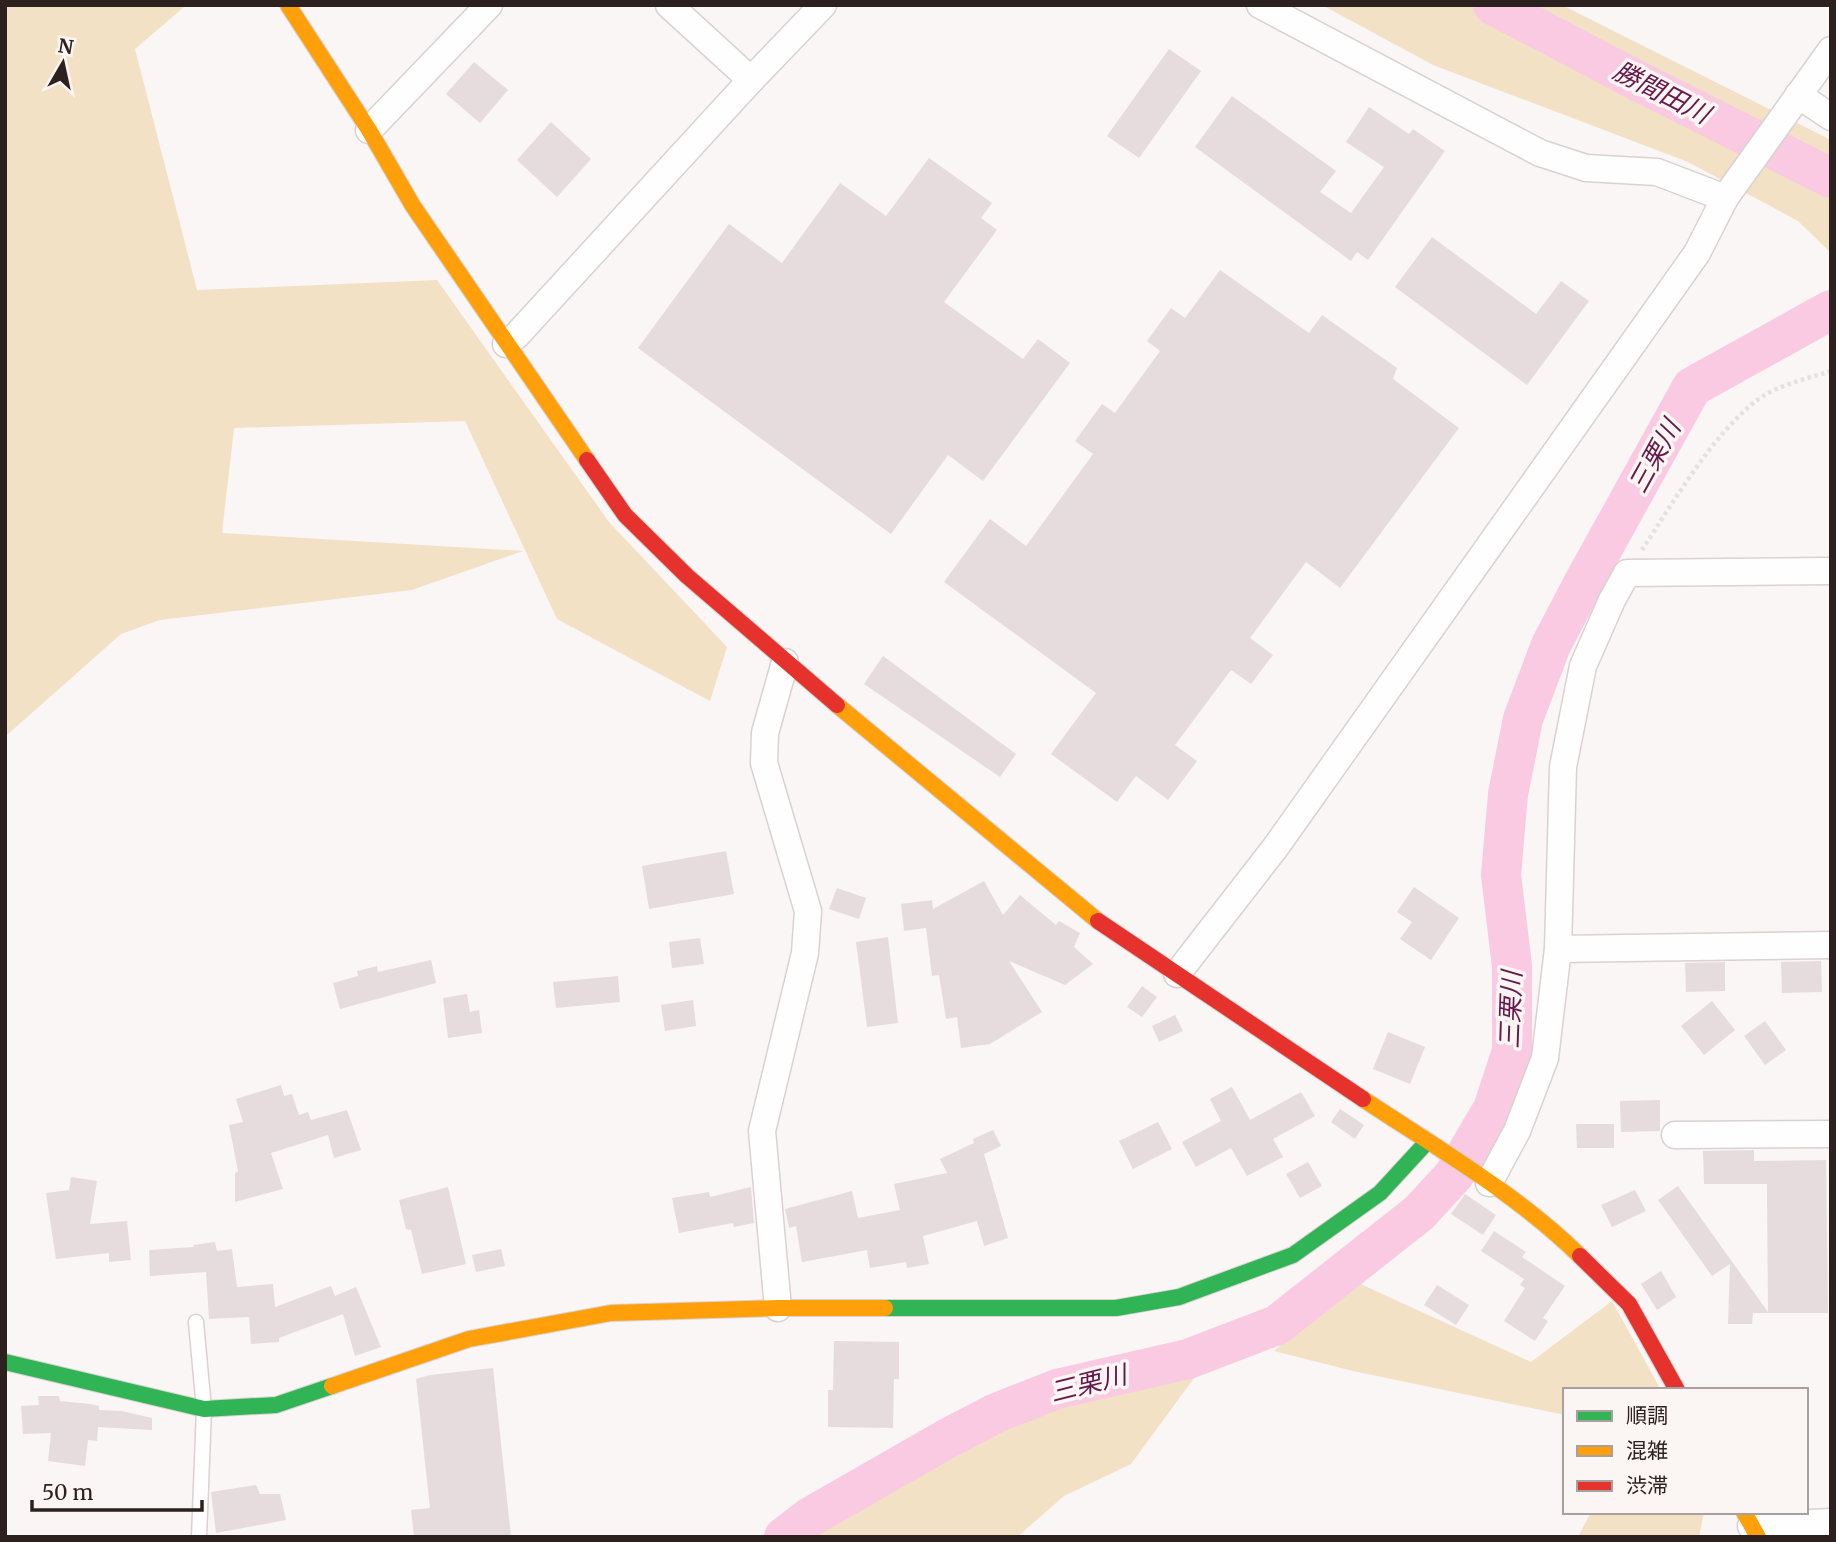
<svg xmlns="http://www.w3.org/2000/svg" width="1836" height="1542" font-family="Merriweather,'Noto Sans JP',serif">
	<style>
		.green { fill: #f2e1c5 }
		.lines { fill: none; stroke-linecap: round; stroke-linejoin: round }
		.river { stroke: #fac9e2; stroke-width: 40 }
		.building { fill: #e6dcdd }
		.lane-casing { stroke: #d9d2d0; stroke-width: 17 }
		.street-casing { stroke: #d9d2d0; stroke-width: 29 }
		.fast-casing { stroke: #d9d2d0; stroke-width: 18 }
		.slow-casing { stroke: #d9d2d0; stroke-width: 18 }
		.jam-casing { stroke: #d9d2d0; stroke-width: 18 }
		.path { stroke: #e3e2e1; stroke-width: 4.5; stroke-dasharray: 3.5 3.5; stroke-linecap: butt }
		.lane { stroke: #fefefe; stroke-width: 14 }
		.street { stroke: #fefefe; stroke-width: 26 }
		.fast { stroke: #30b455; stroke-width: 16 }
		.slow { stroke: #ff9f0a; stroke-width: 16 }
		.jam { stroke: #e5322d; stroke-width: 16 }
		.labels { text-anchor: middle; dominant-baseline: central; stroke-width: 7; stroke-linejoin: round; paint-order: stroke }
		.water-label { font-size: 26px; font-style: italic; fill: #661a4a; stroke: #fbf5f3 }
	</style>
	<rect width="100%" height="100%" fill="#f9f6f5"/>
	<!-- green -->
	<g class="green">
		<path d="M5,5H190L184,7L135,49L197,290L437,280L609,522L727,647L710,701L557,619L465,421L234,428L222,533L523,551L412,590L160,620L121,634L7,735L5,726Z"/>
		<path d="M1322,5H1562L1831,140V253L1798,221L1688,162L1433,65Z"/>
		<path d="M1354,1281L1531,1362L1612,1301L1661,1390H1565V1415L1353,1371L1274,1351Z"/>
		<path d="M1208,1359L1131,1464L1064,1496L1017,1537H787L979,1414Z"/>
		<path d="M1591,1512H1704L1699,1537H1578Z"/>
	</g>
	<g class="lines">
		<!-- river -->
		<g class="river">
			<path d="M1493,5L1632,78L1831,178"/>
			<path d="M784,1537L810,1517L948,1438L996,1413L1057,1389L1188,1359L1277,1325L1419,1213L1454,1175L1493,1109L1512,1051V966L1501,875L1508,794L1523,719L1551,645L1584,582L1692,387L1831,310"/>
		</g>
	</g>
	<!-- building -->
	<g class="building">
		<path d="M1169,49L1201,71L1139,158L1107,136Z"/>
		<path d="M474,62L508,90L480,123L446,94Z"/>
		<path d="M1232,96L1336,171L1320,192L1351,213L1384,167L1346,142L1369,107L1409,134L1413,129L1445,151L1368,260L1357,252L1351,261L1195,147Z"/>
		<path d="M551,122L591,159L557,197L517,160Z"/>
		<path d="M929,158L992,203L981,218L997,230L944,302L1023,359L1038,339L1070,363L983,481L948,455L891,534L638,348L729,224L782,263L840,183L886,216Z"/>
		<path d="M1432,237L1536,314L1561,281L1589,301L1527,385L1395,287Z"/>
		<path d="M1220,270L1309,333L1322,315L1397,368L1393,379L1459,428L1340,588L1306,562L1250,638L1273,655L1251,684L1231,670L1175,745L1197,761L1168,800L1136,776L1117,802L1051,754L1096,693L944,582L990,519L1026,546L1093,454L1075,441L1102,404L1115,413L1160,351L1147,341L1171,308L1185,318Z"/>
		<path d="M883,656L1016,754L1000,777L864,684Z"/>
		<path d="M726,851L734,894L649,909L642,866Z"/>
		<path d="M984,881L1003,915L1020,895L1056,925L1059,921L1080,933L1074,947L1093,964L1065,985L1009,961L1042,1012L990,1044L961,1048L957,1017L946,1019L939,975L932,976L926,928L904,931L901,904L932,900L933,909Z"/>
		<path d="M1414,887L1459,918L1431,960L1400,939L1412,922L1397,912Z"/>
		<path d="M837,888L866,898L859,919L829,909Z"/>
		<path d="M888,937L898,1023L867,1027L856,942Z"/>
		<path d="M700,938L704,964L672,968L669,942Z"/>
		<path d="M431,960L436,983L340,1009L333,983L358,976L357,971L377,966L378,972Z"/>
		<path d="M1821,961L1822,992L1782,993L1781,962Z"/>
		<path d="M1725,962V991L1686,992L1685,963Z"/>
		<path d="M618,976L620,1002L556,1008L553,982Z"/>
		<path d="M1142,986L1157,997L1142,1017L1127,1007Z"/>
		<path d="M467,994L470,1012L479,1010L482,1033L448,1038L443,998Z"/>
		<path d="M693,1000L696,1026L665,1031L661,1005Z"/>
		<path d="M1712,1001L1735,1030L1704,1055L1681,1026Z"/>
		<path d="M1175,1015L1183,1031L1159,1042L1152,1026Z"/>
		<path d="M1765,1021L1786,1050L1765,1065L1744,1036Z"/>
		<path d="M1388,1032L1425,1047L1410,1084L1373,1069Z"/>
		<path d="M281,1085L284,1096L292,1094L299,1115L308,1112L311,1120L347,1110L361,1150L334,1158L328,1135L271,1153L283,1189L235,1202V1173L238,1171L229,1125L243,1122L236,1099Z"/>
		<path d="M1232,1087L1250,1120L1301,1092L1315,1116L1273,1139L1283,1157L1247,1176L1231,1148L1196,1167L1182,1142L1221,1121L1210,1099Z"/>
		<path d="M1660,1100V1131L1621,1132L1620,1101Z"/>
		<path d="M1340,1109L1364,1125L1355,1139L1331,1122Z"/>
		<path d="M1158,1122L1172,1149L1133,1169L1119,1141Z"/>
		<path d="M1576,1124H1614V1148H1577Z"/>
		<path d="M993,1130L1001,1146L984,1154L1008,1238L984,1246L977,1221L923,1236L929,1264L907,1268L906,1262L870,1268L867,1250L802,1262L796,1226L789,1228L785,1209L852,1191L858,1218L900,1210L894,1184L947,1173L940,1159L974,1143L973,1139Z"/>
		<path d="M1754,1150V1161L1826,1160L1828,1313H1753L1752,1324H1728L1730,1264L1712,1276L1658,1200L1678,1186L1768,1312L1767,1184H1704L1703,1151Z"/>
		<path d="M1308,1162L1322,1186L1300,1198L1286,1174Z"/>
		<path d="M71,1177L97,1181L90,1224L127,1221L131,1260L109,1262V1253L56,1259L46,1193L69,1190Z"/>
		<path d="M448,1187L466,1264L422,1274L411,1230L406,1229L399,1200Z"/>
		<path d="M751,1187L754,1223L734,1227L733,1223L679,1233L672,1198L709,1192L710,1197Z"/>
		<path d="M1635,1190L1646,1211L1612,1227L1601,1205Z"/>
		<path d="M1465,1194L1496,1215L1483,1235L1451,1214Z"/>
		<path d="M1494,1231L1526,1252L1522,1257L1565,1286L1543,1318L1548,1321L1535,1341L1504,1321L1525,1288L1520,1285L1524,1279L1481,1251Z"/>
		<path d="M215,1242L217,1251L232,1249L237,1287L273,1284L275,1307L331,1286L335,1296L356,1287L381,1347L355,1356L343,1314L279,1338V1342L251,1344L249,1317L209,1319L206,1272L150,1276L149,1250L194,1247L193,1245Z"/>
		<path d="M501,1249L505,1266L476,1272L472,1255Z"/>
		<path d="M1661,1271L1676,1297L1657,1310L1641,1284Z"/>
		<path d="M1437,1285L1469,1305L1456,1325L1424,1305Z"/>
		<path d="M834,1341L899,1342V1379H894L893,1428L828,1427V1390H833Z"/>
		<path d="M493,1368L511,1537H414L411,1510L430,1508L416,1379L430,1375Z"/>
		<path d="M38,1396H59L60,1401L90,1404L99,1406V1410L122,1411L152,1418V1430L98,1427L97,1441L88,1440L85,1466L48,1461L51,1433L23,1434L21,1406L39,1405Z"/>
		<path d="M256,1485L260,1494H280L286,1520L216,1533L211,1492Z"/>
	</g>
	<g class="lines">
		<!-- lane casing -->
		<g class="lane-casing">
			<path id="lane" d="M196,1322L204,1409L199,1537"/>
		</g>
		<!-- street casing -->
		<g class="street-casing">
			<g id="street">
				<path d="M669,5L751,80"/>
				<path d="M1260,5L1540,153L1586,168L1657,172L1725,198"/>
				<path d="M1798,95L1831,117"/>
				<path d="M369,130L489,5"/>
				<path d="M506,344L517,335L751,80L823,5"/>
				<path d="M1558,949L1831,945"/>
				<path d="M1177,974L1275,848L1697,253L1725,198L1831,50"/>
				<path d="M1675,1135L1831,1134"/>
				<path d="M1489,1183L1517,1131L1545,1058L1558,949L1563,767L1583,666L1612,600L1627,573L1831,571"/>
				<path d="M778,1308L762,1131L805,953L808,911L764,763L765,733L785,662"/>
				<path d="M1751,1526L1831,1522"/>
			</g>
		</g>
		<!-- fast casing -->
		<g class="fast-casing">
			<g id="fast">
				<path d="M885,1308H1116L1179,1297L1293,1255L1380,1193L1426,1143"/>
				<path d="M5,1362L204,1409L276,1405L332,1386"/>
			</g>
		</g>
		<!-- slow casing -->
		<g class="slow-casing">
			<g id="slow">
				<path d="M288,5L369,130L413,206L587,460"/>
				<path d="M837,705L1098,921"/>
				<path d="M1363,1099C1437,1148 1517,1194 1580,1256"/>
				<path d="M332,1386L469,1339L611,1313L778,1308H885"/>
				<path d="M1744,1512L1758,1537"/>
			</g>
		</g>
		<!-- jam casing -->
		<g class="jam-casing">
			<g id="jam">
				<path d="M587,460L625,515L687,576L837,705"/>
				<path d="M1098,921L1363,1099"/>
				<path d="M1580,1256L1629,1304L1677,1390"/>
			</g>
		</g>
		<!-- path -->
		<path class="path" d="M1642,550C1672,504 1713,434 1756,401C1777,385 1806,379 1831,371"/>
		<!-- lane -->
		<use href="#lane" class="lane"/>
		<!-- street -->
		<use href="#street" class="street"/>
		<!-- fast -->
		<use href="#fast" class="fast"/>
		<!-- slow -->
		<use href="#slow" class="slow"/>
		<!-- jam -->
		<use href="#jam" class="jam"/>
	</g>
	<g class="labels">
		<!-- water labels -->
		<g class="water-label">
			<text transform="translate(1662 92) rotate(27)">勝間田川</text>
			<text transform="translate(1654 456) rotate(-61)">三栗川</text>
			<text transform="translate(1510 1010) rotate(-88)">三栗川</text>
			<text transform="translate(1088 1383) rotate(-14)">三栗川</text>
		</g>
	</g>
	<!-- border -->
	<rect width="1836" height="1542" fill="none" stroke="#2c211e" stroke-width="14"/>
	<!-- legend -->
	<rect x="1563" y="1388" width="245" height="126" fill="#fbf5f3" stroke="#a8a09e" stroke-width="2"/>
	<rect x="1577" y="1411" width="35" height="10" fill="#30b455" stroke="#a8a09e" stroke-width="2"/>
	<text x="1626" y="1423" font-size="21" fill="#2c211e">順調</text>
	<rect x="1577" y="1446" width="35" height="10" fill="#ff9f0a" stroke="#a8a09e" stroke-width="2"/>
	<text x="1626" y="1458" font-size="21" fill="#2c211e">混雑</text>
	<rect x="1577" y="1481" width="35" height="10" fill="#e5322d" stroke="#a8a09e" stroke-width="2"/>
	<text x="1626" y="1493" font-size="21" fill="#2c211e">渋滞</text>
	<!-- north arrow -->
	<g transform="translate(63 63) rotate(9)" stroke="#fbf5f3" stroke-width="5" paint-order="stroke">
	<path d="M0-5L12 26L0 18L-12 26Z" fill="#2c211e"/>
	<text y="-10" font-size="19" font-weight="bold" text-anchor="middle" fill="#2c211e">N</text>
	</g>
	<!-- scale -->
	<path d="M32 1500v10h170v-10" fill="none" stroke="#2c211e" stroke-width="3.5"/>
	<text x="42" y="1500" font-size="21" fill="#2c211e" stroke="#fbf5f3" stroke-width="5" paint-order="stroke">50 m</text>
</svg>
